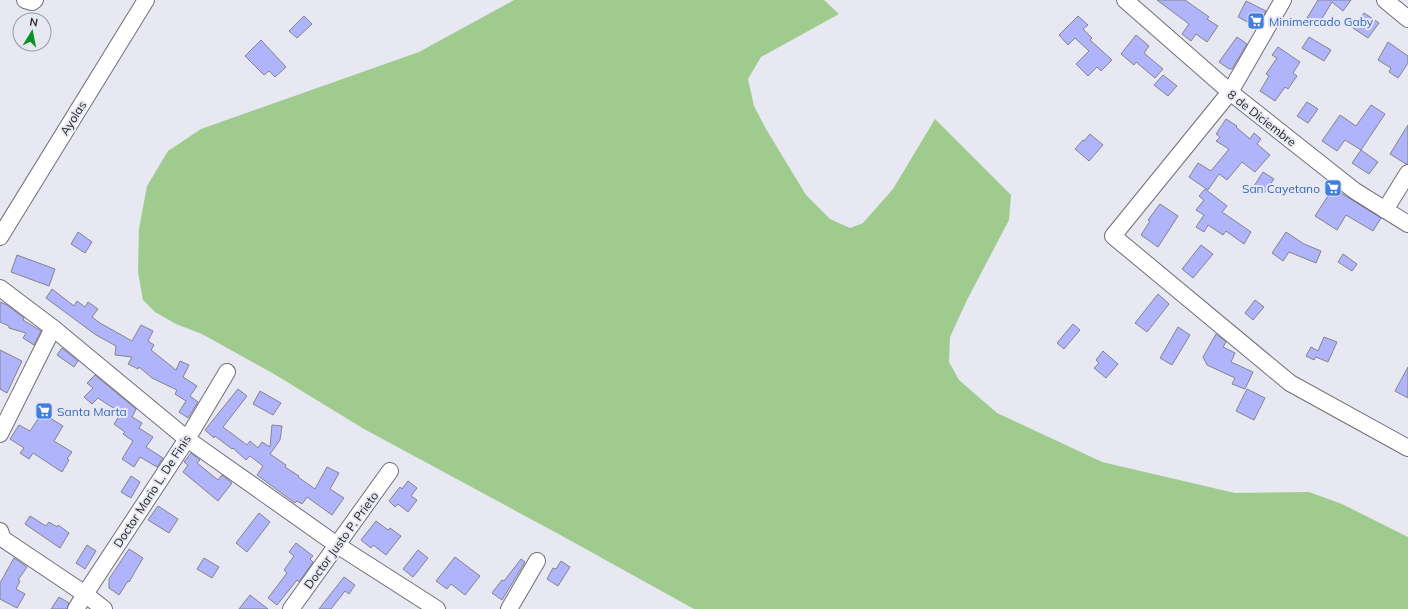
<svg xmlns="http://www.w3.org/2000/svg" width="1408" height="609" font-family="Mulish,sans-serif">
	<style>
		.green { fill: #a0cb8e }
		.building { fill: #b0b4fa; stroke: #83848d }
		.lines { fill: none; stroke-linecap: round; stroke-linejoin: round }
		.minor-casing { stroke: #6f6f78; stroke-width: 18 }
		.minor { stroke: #fff; stroke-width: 16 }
		.labels { text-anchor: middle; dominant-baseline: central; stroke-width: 4; stroke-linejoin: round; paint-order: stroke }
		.shop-label { font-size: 12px; fill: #366cbe; stroke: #e7e8f2; text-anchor: start }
		.street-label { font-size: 12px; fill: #26272a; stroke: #e7e8f2 }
	</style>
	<rect width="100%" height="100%" fill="#e7e8f2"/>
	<!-- green -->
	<path class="green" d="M514,0H824L839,14L761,57L748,79L754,106L766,129L806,195L830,219L850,228L863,223L893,189L935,119L1011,195L1009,220L967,300L950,337L949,362L959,380L997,413L1102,462L1235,493L1309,492L1342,504L1408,537V609H694L564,537L364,429L274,374L202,334L176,324L155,312L143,300L138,272L139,229L147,186L168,151L201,129L419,52Z"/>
	<!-- building -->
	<g class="building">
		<path d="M1157,0H1185L1209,17L1207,19L1218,26L1207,42L1196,34L1191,41L1182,34L1189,24Z"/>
		<path d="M1318,0H1351L1343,11L1332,2L1318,25L1307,18Z"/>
		<path d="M1246,1L1266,11L1257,27L1238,17Z"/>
		<path d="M1364,13L1379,23L1368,38L1353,28Z"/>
		<path d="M304,16L312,24L297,38L289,31Z"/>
		<path d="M1078,16L1088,25L1083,29L1092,38L1090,40L1112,60L1101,71L1097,67L1088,76L1076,64L1089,51L1075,38L1068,45L1059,35Z"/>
		<path d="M1136,35L1149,46L1144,53L1163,69L1155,78L1136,62L1134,65L1121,54Z"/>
		<path d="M1237,37L1247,44L1232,69H1229L1219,62Z"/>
		<path d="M1309,37L1331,50L1324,61L1302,48Z"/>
		<path d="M261,40L286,67L275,77L269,71L264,75L245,56Z"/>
		<path d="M1388,42L1408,56V63L1398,78L1389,72L1391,68L1378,60Z"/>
		<path d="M1278,47L1300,62L1293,73L1297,76L1288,89L1285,87L1275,101L1260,91L1269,76L1266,74L1277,58L1272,55Z"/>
		<path d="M1163,75L1177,86L1168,96L1154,85Z"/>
		<path d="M1307,102L1318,109L1308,123L1297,116Z"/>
		<path d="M1371,105L1385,114L1361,150L1345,140L1337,151L1322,141L1340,115L1356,126Z"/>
		<path d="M1226,119L1237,126L1236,127L1250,139L1254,133L1261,139L1257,144L1270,155L1255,172L1242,162L1227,180L1219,174L1208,190L1189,177L1198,163L1211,171L1229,149L1216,141L1220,137L1216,134Z"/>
		<path d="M1408,125V164H1406L1390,154Z"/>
		<path d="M1090,134L1103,145L1089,161L1075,149L1083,140L1084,141Z"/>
		<path d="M1361,150L1378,162L1369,174L1352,163Z"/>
		<path d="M1263,172L1274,179L1264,193L1254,186Z"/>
		<path d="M1333,188L1381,218L1373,231L1346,215L1337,230L1315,216Z"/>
		<path d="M1205,189L1227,206L1222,212L1251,232L1244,244L1226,231L1223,235L1208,225L1204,232L1196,227L1204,215L1196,210L1204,200L1199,196Z"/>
		<path d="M1160,204L1178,216L1158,247L1141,235L1150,221L1148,220Z"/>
		<path d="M78,232L92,242L85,253L71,244Z"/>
		<path d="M1286,232L1304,244L1321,251L1316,263L1289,252L1283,261L1272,253Z"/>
		<path d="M1201,245L1213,254L1193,278L1182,269Z"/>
		<path d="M1343,254L1357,264L1352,271L1338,262Z"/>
		<path d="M17,255L55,269L49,286L11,272Z"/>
		<path d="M52,289L74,306L77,301L85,307L88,302L98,309L92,317L100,323L132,341L141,325L153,331L148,341L154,345L151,350L176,370L180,361L189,365L183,377L197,386L190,396L198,402L188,418L179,412L186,401L175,394L177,390L152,378L139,367L138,369L128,364L132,357L115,355L116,346L96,335L46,298Z"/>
		<path d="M1158,294L1169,304L1147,332L1135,323Z"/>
		<path d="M1255,300L1264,307L1253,320L1245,313Z"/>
		<path d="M0,302L7,305L24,318L23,320L41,331L34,345L23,338L26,333L9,328V326L0,322Z"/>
		<path d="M1073,324L1080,330L1064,349L1057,343Z"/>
		<path d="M1178,327L1190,335L1172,365L1160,358Z"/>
		<path d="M1216,334L1226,342L1223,347L1235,353L1231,362L1253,372L1245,389L1232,384L1235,378L1207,365L1203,357Z"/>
		<path d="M1324,337L1337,342L1328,362L1316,357L1314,360L1306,356L1311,347L1318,351Z"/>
		<path d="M62,348L78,361L74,367L57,355Z"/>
		<path d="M0,350L22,361L7,393L0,389Z"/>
		<path d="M1103,351L1118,364L1106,378L1094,368L1099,363L1096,360Z"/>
		<path d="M1408,367V398L1395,391Z"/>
		<path d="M95,375L136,409L132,417L142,423L139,428L153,437L146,447L163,458L157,467L140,457L134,467L122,459L133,441L123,434L125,432L114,424L121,413L104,402L98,398L92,404L84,397L93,388L87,383Z"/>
		<path d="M238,389L247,396L223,427L247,445L250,441L258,448L262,442L270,447L272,425L282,426L280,440L270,454L286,465L285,467L299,476L298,477L315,489L327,467L339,473L330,489L344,498L332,515L307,497L302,504L297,501L295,503L257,475L263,466L250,456L246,460L233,448L232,449L215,436L214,438L205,430Z"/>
		<path d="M1247,389L1265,398L1254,420L1236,411Z"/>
		<path d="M260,391L281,403L273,415L253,404Z"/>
		<path d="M42,413L63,426L54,441L72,452L67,459L69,460L62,472L33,453L29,459L20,453L24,448L10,439L19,425L30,431Z"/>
		<path d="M191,453L200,460L197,463L218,480L222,475L232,483L218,501L183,472L188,465L184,462Z"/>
		<path d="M131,476L140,482L131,498L121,492Z"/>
		<path d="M408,481L417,488L411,496L417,500L408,512L398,504L395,507L389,501L400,487L402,489Z"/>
		<path d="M158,506L178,519L169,533L148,520Z"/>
		<path d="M259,513L270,522L247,552L236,543Z"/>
		<path d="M30,516L46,526L49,522L57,527L58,525L69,533L60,548L25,524Z"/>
		<path d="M376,521L388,530L390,528L401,536L386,555L373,545L371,548L361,540Z"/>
		<path d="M296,543L313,556L310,559L313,562L299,582L297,580L277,605L268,598L287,573L284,570L294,556L289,552Z"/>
		<path d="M87,545L96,551L85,569L76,563Z"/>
		<path d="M129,549L143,558L129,582L128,581L119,595L109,588V579Z"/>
		<path d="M418,550L428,558L413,577L403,569Z"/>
		<path d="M455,557L480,576L465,595L451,584L447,589L436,581Z"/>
		<path d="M14,558L27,567L18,580L20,581L16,589L25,594L17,608L0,599V583Z"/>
		<path d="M204,558L219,567L212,578L197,569Z"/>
		<path d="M521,559L525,562L502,600L492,593L502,580L504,581Z"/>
		<path d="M561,561L570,567L558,586L547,579L553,568L556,569Z"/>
		<path d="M344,577L355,585L349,594L345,591L331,609H319Z"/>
		<path d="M250,595L268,609H239Z"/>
		<path d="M59,597L69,603L67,609H51Z"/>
	</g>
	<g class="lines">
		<!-- minor casing -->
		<g class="minor-casing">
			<g id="minor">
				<path d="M25,0L32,2L35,0"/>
				<path d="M1125,0L1230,92L1355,191L1408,224"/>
				<path d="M1283,0L1230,92L1113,236L1290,383L1408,448"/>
				<path d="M1385,0L1408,19"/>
				<path d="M1385,210L1408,173"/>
				<path d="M0,237L146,0"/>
				<path d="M0,288L53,328L187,439L337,545L437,609"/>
				<path d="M0,434L53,328"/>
				<path d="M0,531L3,539L85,594L104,609"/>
				<path d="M76,609L85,594L187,439L227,372"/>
				<path d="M291,609L390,471"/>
				<path d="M509,609L537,561"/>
			</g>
		</g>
		<!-- minor -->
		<use href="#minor" class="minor"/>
	</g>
	<!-- icons -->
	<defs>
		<g id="supermarket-square" transform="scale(0.9)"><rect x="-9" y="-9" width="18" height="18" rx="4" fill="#3f7fe0" stroke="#e7e8f2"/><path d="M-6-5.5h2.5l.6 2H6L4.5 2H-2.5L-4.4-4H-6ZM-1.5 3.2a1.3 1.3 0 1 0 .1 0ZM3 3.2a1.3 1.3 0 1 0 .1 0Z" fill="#fff"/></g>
	</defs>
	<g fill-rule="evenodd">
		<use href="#supermarket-square" x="1256" y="21"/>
		<use href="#supermarket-square" x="1333" y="188"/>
		<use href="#supermarket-square" x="44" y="411"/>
	</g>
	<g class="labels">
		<!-- shop labels -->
		<g class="shop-label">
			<text x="1269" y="21">Minimercado Gaby</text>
			<text x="1320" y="188" text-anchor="end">San Cayetano</text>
			<text x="57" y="411">Santa Marta</text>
		</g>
		<!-- street labels -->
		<g class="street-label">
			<text transform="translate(73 118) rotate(-58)">Ayolas</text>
			<text transform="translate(1262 118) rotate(38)">8 de Diciembre</text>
			<text transform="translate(152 491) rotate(-57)">Doctor Mario L. De Finis</text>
			<text transform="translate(341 540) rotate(-54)">Doctor Justo P. Prieto</text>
		</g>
	</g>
	<!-- north arrow -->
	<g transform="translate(32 32) rotate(10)"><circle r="19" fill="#e7e8f2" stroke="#9a9ba2"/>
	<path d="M0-3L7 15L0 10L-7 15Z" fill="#0d9123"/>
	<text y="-6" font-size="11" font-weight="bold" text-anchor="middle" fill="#26272a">N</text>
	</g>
</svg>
